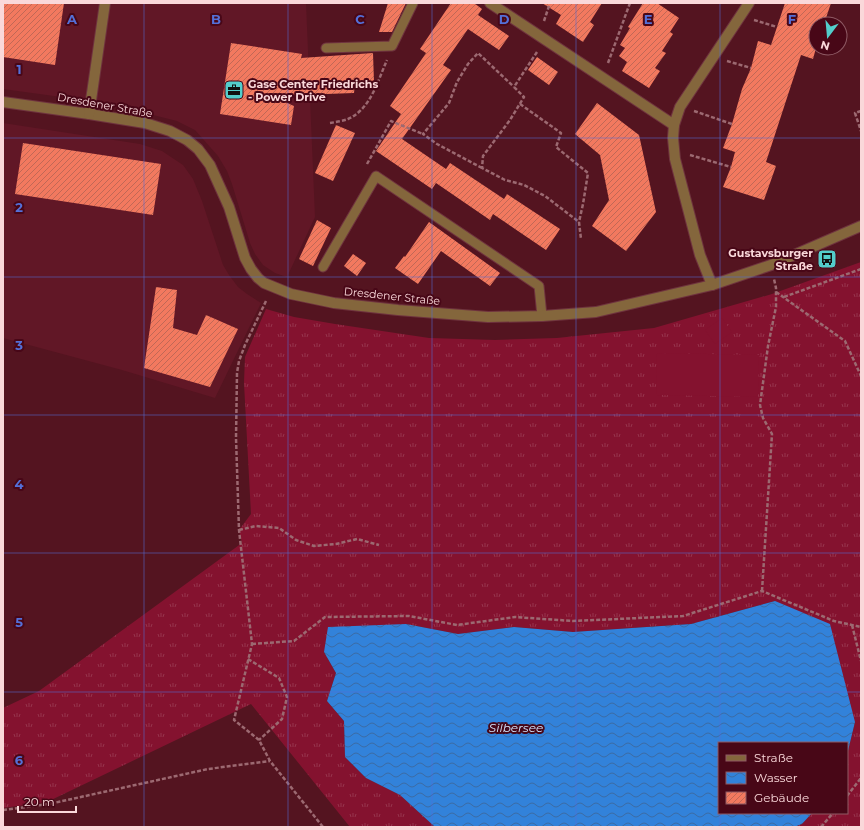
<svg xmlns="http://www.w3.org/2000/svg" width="864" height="830" font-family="Montserrat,sans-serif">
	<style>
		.built { fill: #611726 }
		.grass { fill: url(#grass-tufts) }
		.garden { fill: #84122f }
		.water { fill: url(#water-waves) }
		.building { fill: url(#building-hatch) }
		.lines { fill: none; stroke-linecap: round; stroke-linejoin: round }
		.service-casing { stroke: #6f333e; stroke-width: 11 }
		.minor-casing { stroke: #6f333e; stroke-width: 12 }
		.path { stroke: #9c6971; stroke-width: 2.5; stroke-dasharray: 4 2; stroke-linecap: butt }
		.service { stroke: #84663c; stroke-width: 9 }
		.minor { stroke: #84663c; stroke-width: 10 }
		.grid { fill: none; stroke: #5470d8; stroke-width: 1; stroke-opacity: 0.55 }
		.labels { text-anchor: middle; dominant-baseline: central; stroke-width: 4; stroke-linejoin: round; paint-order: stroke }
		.poi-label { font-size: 11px; font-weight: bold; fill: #fad8da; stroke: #480717; text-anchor: start }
		.street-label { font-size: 11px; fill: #fad8da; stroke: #480717 }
		.water-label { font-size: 12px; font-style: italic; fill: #d4e6fd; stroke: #480717 }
		.grid-label { font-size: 13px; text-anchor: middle; font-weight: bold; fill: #5470d8; stroke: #480717; stroke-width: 4; stroke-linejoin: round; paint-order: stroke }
	</style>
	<defs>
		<pattern id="grass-tufts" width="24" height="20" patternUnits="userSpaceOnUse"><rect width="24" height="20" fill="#84122f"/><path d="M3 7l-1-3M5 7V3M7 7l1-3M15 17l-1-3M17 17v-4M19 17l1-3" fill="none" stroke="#96344d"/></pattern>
		<pattern id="water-waves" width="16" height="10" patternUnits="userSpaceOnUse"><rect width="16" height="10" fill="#3282da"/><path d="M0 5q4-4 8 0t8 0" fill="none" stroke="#3b6ba4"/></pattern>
		<pattern id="building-hatch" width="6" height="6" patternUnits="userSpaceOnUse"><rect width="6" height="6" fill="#f2795f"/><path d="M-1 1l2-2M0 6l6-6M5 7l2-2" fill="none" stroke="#c06856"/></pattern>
	</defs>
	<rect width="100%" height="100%" fill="#541420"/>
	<!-- built -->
	<g class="built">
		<path d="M3,3H306L315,217L287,277L275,273L263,265L255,254L250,243L232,184L227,171L218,156L195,130L177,121L105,103L3,89Z"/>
		<path d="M3,123L140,144L162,151L183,165L193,179L202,201L223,265L229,275L238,287L247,294L261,303L215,398L122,370L3,338Z"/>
	</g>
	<!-- grass -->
	<path class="grass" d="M861,262V827H794L802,824L812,813H847V755L855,722L775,601L691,624L573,632L514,627L458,634L406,624L324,652L336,673L327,701L344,721L345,757L366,778L400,795L435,827H350L251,704L47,802L3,808V708L39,691L242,543L239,530L251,514L244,383L245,357L266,309L294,317L335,324L429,338L495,340L557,338L654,328L772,294Z"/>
	<!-- garden -->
	<g class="garden">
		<path d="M722,318L732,332L715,344L705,330Z"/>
		<path d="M657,353L759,355L758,397L656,395Z"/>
	</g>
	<!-- water -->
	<path class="water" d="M775,601L830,624L855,722L847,755V743H719V813H812L802,824L794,827H435L400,795L366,778L345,757L344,721L327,701L336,673L324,652L328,627L406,624L458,634L514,627L573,632L691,624Z"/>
	<!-- building -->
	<g class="building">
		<path d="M3,3H64L55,65L3,57Z"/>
		<path d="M388,3H406L392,32H379Z"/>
		<path d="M451,3H474L482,9L478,15L509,36L499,50L468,29L443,65L451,70L402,139L446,169L450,163L504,199L507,194L560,229L546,250L493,214L490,220L436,183L432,189L376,151L401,114L390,106L426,53L420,49Z"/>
		<path d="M542,3H602L590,22L594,25L583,42L556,24L561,15Z"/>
		<path d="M643,3H657L679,18L670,32L673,34L662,51L666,53L655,68L660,71L649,88L622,71L627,62L619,56L625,48L620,45L630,28L628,27Z"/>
		<path d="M785,3H831L824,24H816V48L813,59L801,55L766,162L776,166L764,200L723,187L731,167L735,152L723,148L732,124L742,89L751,68L758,41L771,45Z"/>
		<path d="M231,43L302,54L301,58L373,53L374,82L355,83L354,93L271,96L294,106L291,125L220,114Z"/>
		<path d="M537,57L558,72L549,85L528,70Z"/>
		<path d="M597,103L639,135L656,212L626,251L592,226L609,200L600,155L575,134Z"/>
		<path d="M336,125L355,133L333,181L315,173Z"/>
		<path d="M23,143L161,164L153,215L15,194Z"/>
		<path d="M317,220L331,228L313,266L299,259Z"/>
		<path d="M429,222L500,273L490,286L441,251L418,284L395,268L404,256L405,257Z"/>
		<path d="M353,254L366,263L357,276L344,266Z"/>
		<path d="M156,287L177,290L173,328L197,335L206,315L238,329L210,387L144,368Z"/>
	</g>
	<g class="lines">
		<!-- service casing -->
		<g class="service-casing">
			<g id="service">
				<path d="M326,48L392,46L413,3"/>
				<path d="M323,267L376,176L539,286L542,316"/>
			</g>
		</g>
		<!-- minor casing -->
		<g class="minor-casing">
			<g id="minor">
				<path d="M490,3L674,125"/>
				<path d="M3,102L89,114L145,123L170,131L187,140L198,149L210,165L229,207L245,258L251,269L258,278L264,283L291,294L334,303L398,310L488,317L542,316L596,312L712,285L771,265L861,226"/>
				<path d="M89,114L105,3"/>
				<path d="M712,285L700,255L675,159L673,138L674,125L680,107L749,3"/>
			</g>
		</g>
		<!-- path -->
		<g class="path">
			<path d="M754,20L777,27"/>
			<path d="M544,21L550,3"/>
			<path d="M537,52L514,87L524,97L510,120L483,156L482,168L505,180L524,185L545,196L579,222"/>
			<path d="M727,61L751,68"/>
			<path d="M608,63L630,3"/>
			<path d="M520,104L561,133L556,147L588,173L583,204L579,222L581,239"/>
			<path d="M694,111L732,124"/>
			<path d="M861,111L855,113L861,131"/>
			<path d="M330,123C336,122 343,121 348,119C371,109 378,80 387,60"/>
			<path d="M690,155L731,167"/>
			<path d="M367,164L391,121L423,134"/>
			<path d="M482,168L437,144L423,134L449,103L457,82L468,64L478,53L514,87"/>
			<path d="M776,292L845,341L861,376"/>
			<path d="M784,297L861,269"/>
			<path d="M266,301L245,345L239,361L237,373L236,438L239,530L252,644L234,720L259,740L270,761L323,827"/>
			<path d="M239,530L256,526L279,528L296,540L314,546L336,544L357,539L379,545"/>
			<path d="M762,591L772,434L763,418L760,405L768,346L776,307V288L774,279"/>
			<path d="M852,625L861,661"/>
			<path d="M252,644L294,641L325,617L409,616L457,625L515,617L573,621L683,616L762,591L834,621L861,627"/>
			<path d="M248,659L279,678L287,697L282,719L259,740"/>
			<path d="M847,796L861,778"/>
			<path d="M3,810L49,804L208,769L270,761"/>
			<path d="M821,827L833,813"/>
		</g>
		<!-- service -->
		<use href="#service" class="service"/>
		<!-- minor -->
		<use href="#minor" class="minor"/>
	</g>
	<!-- grid -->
	<path class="grid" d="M144,3V827M288,3V827M432,3V827M576,3V827M720,3V743M3,138H861M3,277H861M3,415H861M3,553H861M3,692H861M720,813V827"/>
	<!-- icons -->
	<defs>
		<g id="office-square" transform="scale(1)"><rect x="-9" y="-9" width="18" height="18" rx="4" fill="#53cdcb" stroke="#480717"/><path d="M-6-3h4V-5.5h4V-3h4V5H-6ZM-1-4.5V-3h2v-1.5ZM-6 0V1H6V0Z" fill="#111"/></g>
		<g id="bus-square" transform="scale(1)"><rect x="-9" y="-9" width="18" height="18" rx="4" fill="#53cdcb" stroke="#480717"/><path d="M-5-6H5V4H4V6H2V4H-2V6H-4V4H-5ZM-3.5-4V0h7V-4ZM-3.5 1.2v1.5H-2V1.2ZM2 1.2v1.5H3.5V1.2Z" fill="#111"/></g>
	</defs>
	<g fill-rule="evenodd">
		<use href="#office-square" x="234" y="90"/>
		<use href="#bus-square" x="827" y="259"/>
	</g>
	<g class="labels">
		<!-- poi labels -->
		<g class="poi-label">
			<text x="248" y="84">Gase Center Friedrichs<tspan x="248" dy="13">- Power Drive</tspan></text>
			<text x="813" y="253" text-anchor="end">Gustavsburger<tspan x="813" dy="13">Straße</tspan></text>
		</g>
		<!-- street labels -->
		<g class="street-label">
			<text transform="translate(105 105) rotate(10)">Dresdener Straße</text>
			<text transform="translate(392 296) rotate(6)">Dresdener Straße</text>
		</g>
		<!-- water labels -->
		<g class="water-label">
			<text x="516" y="727">Silbersee</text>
		</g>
	</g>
	<g class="grid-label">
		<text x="72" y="24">A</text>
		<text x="216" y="24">B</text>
		<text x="360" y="24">C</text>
		<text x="504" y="24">D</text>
		<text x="648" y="24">E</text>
		<text x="792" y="24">F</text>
		<text x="19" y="74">1</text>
		<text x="19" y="212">2</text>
		<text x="19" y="350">3</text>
		<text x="19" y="489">4</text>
		<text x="19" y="627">5</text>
		<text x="19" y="765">6</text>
	</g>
	<!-- border -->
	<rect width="864" height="830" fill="none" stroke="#fad8da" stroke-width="8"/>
	<!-- legend -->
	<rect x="718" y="742" width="130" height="72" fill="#480717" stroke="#8f5b65"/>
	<rect x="726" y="755" width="20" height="6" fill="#84663c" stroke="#8f5b65"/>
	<text x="754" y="762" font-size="12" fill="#fad8da">Straße</text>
	<rect x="726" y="772" width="20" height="12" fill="url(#water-waves)" stroke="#8f5b65"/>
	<text x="754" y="782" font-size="12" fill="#fad8da">Wasser</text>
	<rect x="726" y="792" width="20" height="12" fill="url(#building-hatch)" stroke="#8f5b65"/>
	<text x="754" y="802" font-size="12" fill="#fad8da">Gebäude</text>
	<!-- north arrow -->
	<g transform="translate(828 36) rotate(196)"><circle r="19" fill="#480717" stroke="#8f5b65"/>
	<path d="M0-3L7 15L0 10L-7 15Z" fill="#53cdcb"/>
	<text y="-6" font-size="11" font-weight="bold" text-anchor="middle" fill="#fad8da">N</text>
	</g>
	<!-- scale -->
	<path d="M18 806v6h58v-6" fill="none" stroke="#fad8da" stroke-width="2"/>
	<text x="24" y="806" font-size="12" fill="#fad8da" stroke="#480717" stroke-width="3" paint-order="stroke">20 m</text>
</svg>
